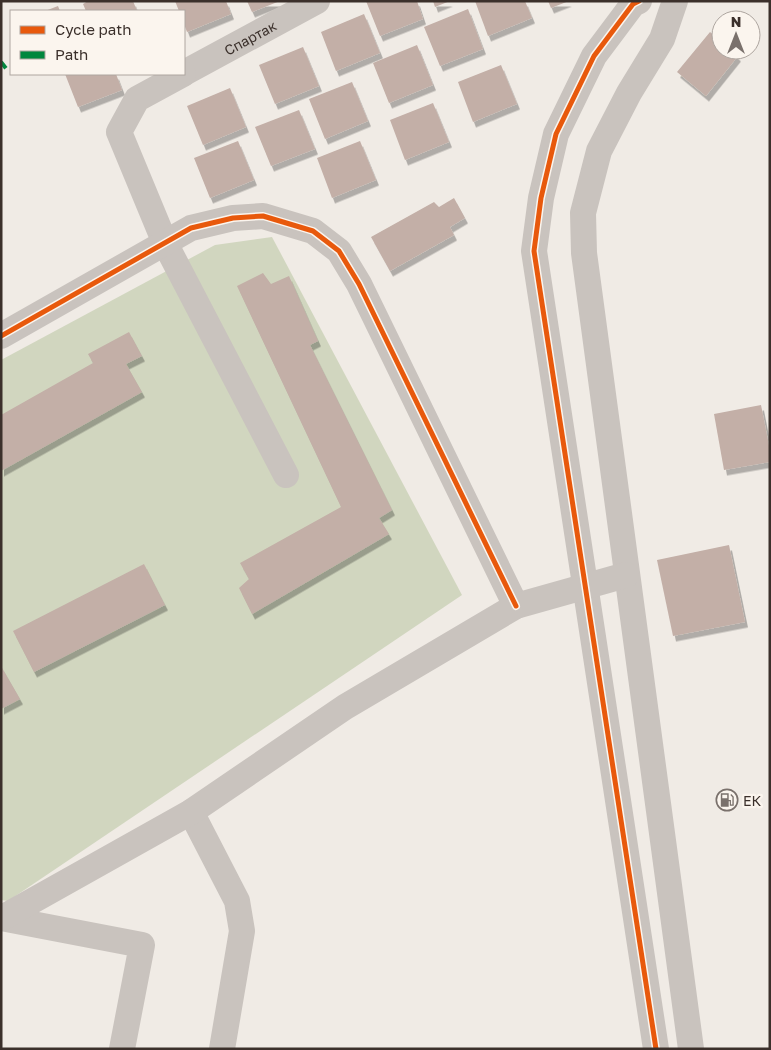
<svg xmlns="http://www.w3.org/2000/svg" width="771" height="1050" font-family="'Golos Text',sans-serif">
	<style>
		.green { fill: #d1d6bf }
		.building { fill: #c3afa7; filter: url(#shadow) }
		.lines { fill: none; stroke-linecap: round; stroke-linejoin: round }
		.street { stroke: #c9c3be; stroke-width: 26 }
		.quiet { stroke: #00873e; stroke-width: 4; stroke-dasharray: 8 4; stroke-linecap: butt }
		.cycleway-casing { stroke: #fbf5ee; stroke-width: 8 }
		.cycleway { stroke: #e8590c; stroke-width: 5 }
		.labels { text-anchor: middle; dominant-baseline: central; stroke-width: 4.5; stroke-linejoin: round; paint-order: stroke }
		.street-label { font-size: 14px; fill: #3b302b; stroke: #fbf5ee }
		.poi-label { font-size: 14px; fill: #3b302b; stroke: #fbf5ee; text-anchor: start }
	</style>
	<defs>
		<filter id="shadow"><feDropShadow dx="3" dy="5.5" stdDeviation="0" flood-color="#0004"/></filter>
	</defs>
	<rect width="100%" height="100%" fill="#f0ebe5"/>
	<!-- green -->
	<path class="green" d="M272,237L462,595L8,901L1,900V360L215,245Z"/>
	<!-- building -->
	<g class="building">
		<path d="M88,1H133L137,11H86L83,4Z"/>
		<path d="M175,1H226L231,14L187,32L184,24V11H179Z"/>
		<path d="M247,1H280L252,12Z"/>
		<path d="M366,1H417L423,19L380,36Z"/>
		<path d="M433,1H450L435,7Z"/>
		<path d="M475,1H525L532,18L488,36Z"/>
		<path d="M548,1H569L551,8Z"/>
		<path d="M58,6L60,11H45Z"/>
		<path d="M468,9L483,49L440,66L424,27Z"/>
		<path d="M364,14L380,53L336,71L321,32Z"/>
		<path d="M710,32L721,41V50H732L738,56L706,96L677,72Z"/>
		<path d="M417,45L433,85L389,103L373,63Z"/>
		<path d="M303,47L319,86L275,104L259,65Z"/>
		<path d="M501,65L517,104L473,122L458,82Z"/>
		<path d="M65,74H116L122,90L78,107Z"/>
		<path d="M352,82L368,121L325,139L309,99Z"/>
		<path d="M230,88L246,127L203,145L187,106Z"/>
		<path d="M433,103L449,142L405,160L390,120Z"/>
		<path d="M299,110L315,149L271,166L255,127Z"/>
		<path d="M238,141L254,180L210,198L194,158Z"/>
		<path d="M360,141L376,180L332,198L317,158Z"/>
		<path d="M454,198L465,218L450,227L454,235L390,271L371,237L434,202L439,207Z"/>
		<path d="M263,273L271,284L289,276L318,341L310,345L392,510L379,518L389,534L252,614L239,588L249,579L240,563L341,507L237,286Z"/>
		<path d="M129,332L142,356L126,364L142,392L1,471V415L93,363L88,354Z"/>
		<path d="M761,405L770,451V462L724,470L714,414Z"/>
		<path d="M729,545L745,622L673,636L657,560Z"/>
		<path d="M144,564L165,605L34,672L13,631Z"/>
		<path d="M1,666L20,699L1,709Z"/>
	</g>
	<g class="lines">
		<!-- street -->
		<g class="street">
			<path d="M639,1L633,4L594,56L556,134L541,198L534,251L656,1049"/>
			<path d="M675,1L662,39L629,93L599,151L583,213L584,253L691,1049"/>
			<path id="s1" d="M184,73L317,1"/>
			<path d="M183,74L137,99L119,132L165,243L286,475"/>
			<path d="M1,336L191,228L233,218L263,216L313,231L339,251L359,284L516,606"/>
			<path d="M191,812L237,901L242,931L222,1049"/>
			<path d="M1,918L142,945L122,1049"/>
			<path d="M2,918L191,812L345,707L516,606L626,575"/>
		</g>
		<!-- quiet -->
		<path class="quiet" d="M1,62L8,71"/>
		<!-- cycleway casing -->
		<g class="cycleway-casing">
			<g id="cycleway">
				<path d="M639,1L633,4L594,56L556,134L541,198L534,251L656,1049"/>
				<path d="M1,336L191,228L233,218L263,216L313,231L339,251L359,284L516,606"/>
			</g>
		</g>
		<!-- cycleway -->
		<use href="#cycleway" class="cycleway"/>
	</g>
	<!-- icons -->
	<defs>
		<g id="fuel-ring" transform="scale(1.125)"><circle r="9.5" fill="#fbf5ee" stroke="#7a716c" stroke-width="1.5"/><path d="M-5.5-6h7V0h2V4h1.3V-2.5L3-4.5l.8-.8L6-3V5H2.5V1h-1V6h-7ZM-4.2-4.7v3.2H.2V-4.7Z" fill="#7a716c"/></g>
	</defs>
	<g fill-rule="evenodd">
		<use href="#fuel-ring" x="727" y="800"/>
	</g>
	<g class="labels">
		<!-- street labels -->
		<g class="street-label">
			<text stroke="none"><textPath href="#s1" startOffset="75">Спартак</textPath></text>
		</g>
		<!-- poi labels -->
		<g class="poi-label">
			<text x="743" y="800">ЕК</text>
		</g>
	</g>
	<!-- border -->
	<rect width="771" height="1050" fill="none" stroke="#3b302b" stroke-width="5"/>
	<!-- legend -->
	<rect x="10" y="10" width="175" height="65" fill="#fbf5ee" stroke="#aea6a0"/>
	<rect x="20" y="26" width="25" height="8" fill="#e8590c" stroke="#aea6a0"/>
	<text x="55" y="35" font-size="15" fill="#3b302b">Cycle path</text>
	<rect x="20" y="51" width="25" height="8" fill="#00873e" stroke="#aea6a0"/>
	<text x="55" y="60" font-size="15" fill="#3b302b">Path</text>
	<!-- north arrow -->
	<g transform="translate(736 35)"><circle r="24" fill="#fbf5ee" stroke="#aea6a0"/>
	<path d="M0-4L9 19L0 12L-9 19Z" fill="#7a716c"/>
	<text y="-8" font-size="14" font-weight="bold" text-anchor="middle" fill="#3b302b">N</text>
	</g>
</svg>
